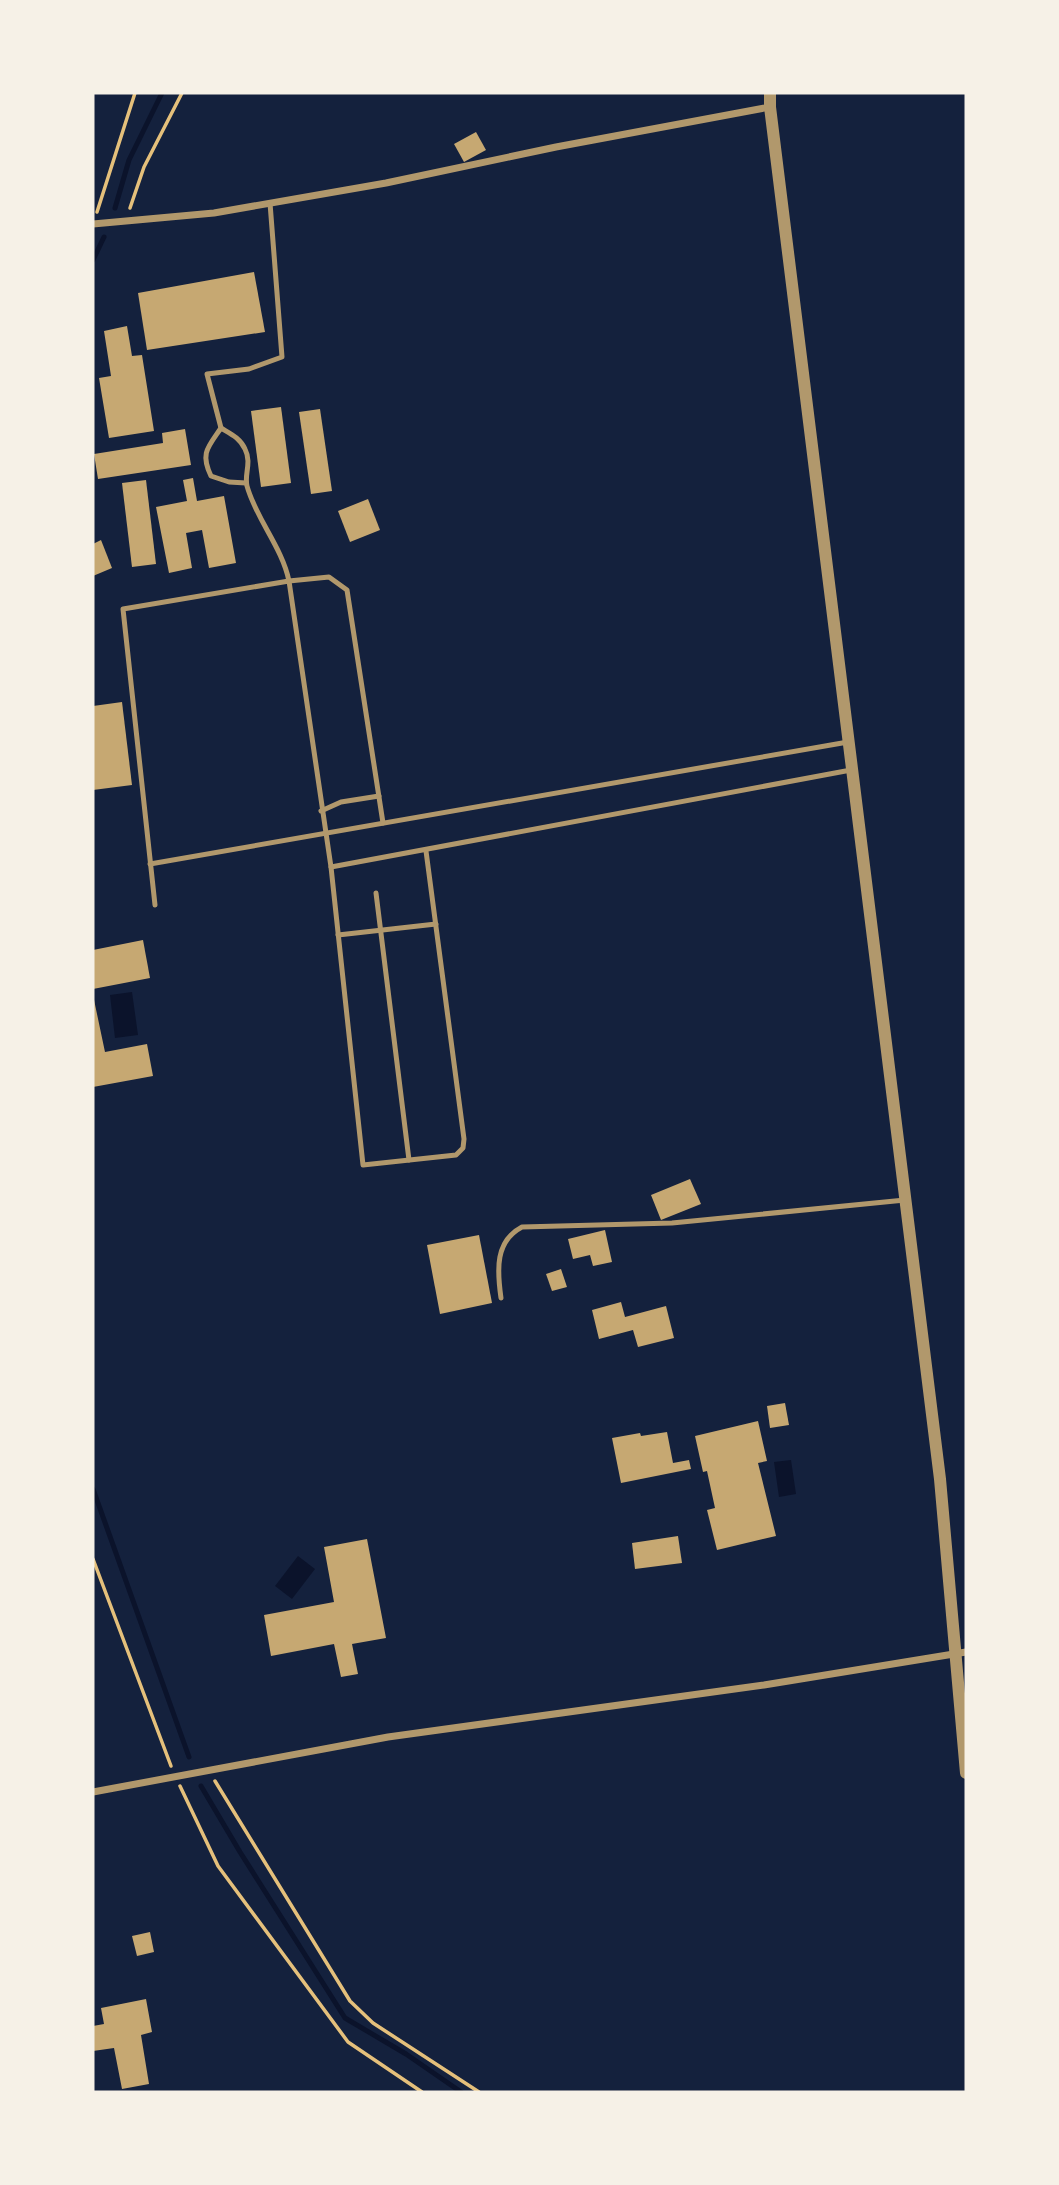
<svg xmlns="http://www.w3.org/2000/svg" width="1059" height="2185" font-family="'PT Sans',sans-serif">
	<style>
		.water { fill: #0b132b }
		.lines { fill: none; stroke-linecap: round; stroke-linejoin: round }
		.stream { stroke: #0b132b; stroke-width: 5 }
		.building { fill: #c6a872 }
		.path { stroke: #e5c07b; stroke-width: 3.5 }
		.service { stroke: #b1986c; stroke-width: 5 }
		.minor { stroke: #b1986c; stroke-width: 7 }
		.tertiary { stroke: #b1986c; stroke-width: 12 }
	</style>
	<rect width="100%" height="100%" fill="#14213d"/>
	<!-- water -->
	<g class="water">
		<path d="M132,992L138,1035L115,1038L110,995Z"/>
		<path d="M791,1460L796,1494L779,1497L774,1462Z"/>
		<path d="M298,1556L315,1569L292,1599L275,1586Z"/>
	</g>
	<g class="lines">
		<!-- stream -->
		<g class="stream">
			<path d="M115,208L129,160L162,93"/>
			<path d="M93,260L104,237"/>
			<path d="M93,1489L189,1757"/>
			<path d="M201,1786L240,1852L345,2018L406,2054L461,2092"/>
		</g>
	</g>
	<!-- building -->
	<g class="building">
		<path d="M476,132L486,150L464,162L454,144Z"/>
		<path d="M254,272L265,332L147,350L138,293Z"/>
		<path d="M127,326L132,356L142,355L154,431L109,438L99,378L111,376L104,331Z"/>
		<path d="M281,407L291,483L261,487L251,411Z"/>
		<path d="M320,409L332,491L311,494L299,412Z"/>
		<path d="M185,429L191,465L98,479L94,454L163,443L162,433Z"/>
		<path d="M193,478L197,501L224,496L236,563L209,568L202,530L186,533L192,568L169,573L156,507L187,501L183,480Z"/>
		<path d="M146,480L156,564L132,567L122,483Z"/>
		<path d="M368,499L380,530L350,542L338,511Z"/>
		<path d="M101,540L112,568L93,576V544Z"/>
		<path d="M122,702L132,785L93,790V706Z"/>
		<path d="M143,940L150,978L93,989V950Z"/>
		<path d="M93,995L105,1052L147,1044L153,1076L93,1087Z"/>
		<path d="M690,1179L701,1204L661,1220L651,1195Z"/>
		<path d="M605,1230L612,1262L593,1266L590,1255L573,1259L568,1239Z"/>
		<path d="M479,1235L492,1303L440,1314L427,1245Z"/>
		<path d="M561,1269L567,1287L552,1291L546,1274Z"/>
		<path d="M621,1302L625,1317L666,1306L674,1338L638,1347L633,1330L599,1339L592,1310Z"/>
		<path d="M785,1403L789,1425L770,1428L767,1406Z"/>
		<path d="M758,1421L767,1461L758,1463L776,1536L717,1550L707,1510L715,1508L707,1471L703,1472L695,1436Z"/>
		<path d="M667,1432L673,1463L689,1460L691,1469L621,1483L612,1438L640,1433L641,1436Z"/>
		<path d="M678,1536L682,1563L635,1569L632,1543Z"/>
		<path d="M367,1539L386,1638L352,1644L358,1674L341,1677L334,1644L271,1656L264,1615L334,1602L324,1547Z"/>
		<path d="M150,1932L154,1952L137,1956L132,1936Z"/>
		<path d="M146,1999L152,2032L141,2035L149,2084L122,2089L114,2048L93,2051V2026L104,2024L101,2008Z"/>
	</g>
	<g class="lines">
		<!-- path -->
		<g class="path">
			<path d="M130,208L144,167L182,93"/>
			<path d="M97,212L135,93"/>
			<path d="M93,1559L171,1766"/>
			<path d="M215,1781L350,2001L373,2023L479,2092"/>
			<path d="M180,1786L218,1866L348,2042L422,2092"/>
		</g>
		<!-- service -->
		<g class="service">
			<path d="M270,203L282,357L249,369L207,374L221,428C231,434 240,438 245,449C252,463 244,474 247,486C256,519 282,547 289,581L331,867L363,1165L456,1155L463,1148L464,1139L426,851"/>
			<path d="M221,428C208,447 200,453 211,476L229,482L246,483"/>
			<path d="M321,811L341,802L379,796"/>
			<path d="M150,864L848,742"/>
			<path d="M331,867L851,770"/>
			<path d="M376,893L409,1160"/>
			<path d="M155,905L123,609L289,581L329,577L347,590L383,823"/>
			<path d="M338,935L436,924"/>
			<path d="M501,1298C497,1270 495,1241 522,1227L672,1223L905,1200"/>
		</g>
		<!-- minor -->
		<g class="minor">
			<path d="M93,224L214,213L386,183L556,147L770,107"/>
			<path d="M93,1792L388,1737L764,1685L966,1652"/>
		</g>
		<!-- tertiary -->
		<path class="tertiary" d="M770,93V107L940,1479L966,1773"/>
	</g>
	<!-- border -->
	<rect width="1059" height="2185" fill="none" stroke="#f6f1e7" stroke-width="189"/>
</svg>
